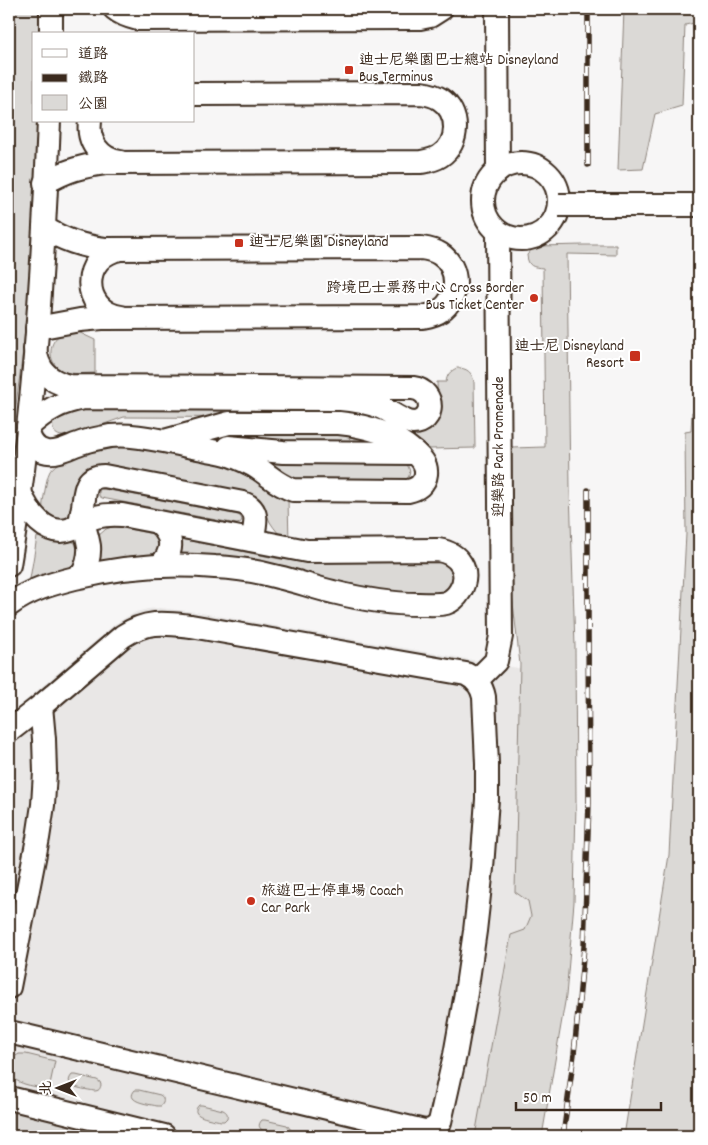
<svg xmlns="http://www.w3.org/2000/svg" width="708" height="1145" font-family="Dekko,'LXGW WenKai TC',sans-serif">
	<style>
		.built { fill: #e9e7e6 }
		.green { fill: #dbd9d6; stroke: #8b827a }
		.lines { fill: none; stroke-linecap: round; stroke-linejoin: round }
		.minor-casing { stroke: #3b2a1e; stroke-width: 26 }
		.minor { stroke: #fff; stroke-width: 22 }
		.rail-casing { stroke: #3b2a1e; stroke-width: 5.5 }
		.rail { stroke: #fff; stroke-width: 4; stroke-dasharray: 11; stroke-linecap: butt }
		.minor-bridge-casing { stroke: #3b2a1e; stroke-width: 26; stroke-linecap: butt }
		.minor-bridge { stroke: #fff; stroke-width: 22 }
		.poi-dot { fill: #c8321e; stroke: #fff; stroke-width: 2 }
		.labels { text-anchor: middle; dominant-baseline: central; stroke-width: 4; stroke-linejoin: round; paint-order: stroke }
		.poi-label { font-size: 15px; fill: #3b2a1e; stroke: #fff; text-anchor: start }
		.street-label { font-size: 15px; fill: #3b2a1e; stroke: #fff }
	</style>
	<rect width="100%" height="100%" fill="#f7f6f6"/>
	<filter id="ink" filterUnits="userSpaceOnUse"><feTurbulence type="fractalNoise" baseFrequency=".02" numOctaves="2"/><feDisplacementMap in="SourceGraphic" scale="10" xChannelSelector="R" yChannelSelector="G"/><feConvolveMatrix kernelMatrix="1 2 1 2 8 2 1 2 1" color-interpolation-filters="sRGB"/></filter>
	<g filter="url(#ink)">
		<!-- built -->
		<path class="built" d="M160,608L195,612L559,675L518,1136H9V715L115,624L125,618L136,612L148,609Z"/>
		<!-- green -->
		<g class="green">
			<path d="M9,9H42V34H34V121H40L29,297L21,367L9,456Z"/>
			<path d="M624,9H699V22L685,25L682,106L655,114L643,169L618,170Z"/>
			<path d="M583,245H616V255L567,254L570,490L575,647L576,802L574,902L566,996L542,1136H475L511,935L525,930L531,916L528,901L515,892L520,664L512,594V448L545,447L543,268C533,267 528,267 527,255L533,248L539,246Z"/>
			<path d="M76,331L95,340V373C85,373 72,375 63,371C48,365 47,343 60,335C64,332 70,332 76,331Z"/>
			<path d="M457,368C467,368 472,372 474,382L475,448L430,449L414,439L340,418L124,417L71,436C54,438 50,431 54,415L62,410L340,405L421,433C422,433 429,431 429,430C442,423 437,395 437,382H446C447,375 450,371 457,368Z"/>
			<path d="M699,409V1136H624L669,855L686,534L685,432L691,431L692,412Z"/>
			<path d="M230,429H339L393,444L283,443Z"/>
			<path d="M112,446H140L235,466L288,499L289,543C281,537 275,530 270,522C263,506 264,499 246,492L105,464C96,464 89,465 83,471C65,486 83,521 55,521L43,510C42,503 44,497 45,490C46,484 47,477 50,471C62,455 93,450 112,446Z"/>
			<path d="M263,460L406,464C411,469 411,475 406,480L295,481Z"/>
			<path d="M100,489H104L238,515L241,517L242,520L240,523L237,524L102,498L99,496V492Z"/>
			<path d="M112,527H118L163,536L162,554L95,566L97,537L106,529Z"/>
			<path d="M37,537L71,541L77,544L82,566L29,585Z"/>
			<path d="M176,538L280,559L437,557L456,571L449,593L412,596L186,558L175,552Z"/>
			<path d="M19,1054H26L55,1061L49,1089C35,1086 6,1085 9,1065C10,1059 14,1057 19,1054Z"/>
			<path d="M72,1075H76L97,1080L100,1082L101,1085C100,1089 99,1091 94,1091C86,1089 61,1088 72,1075Z"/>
			<path d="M135,1090H139L160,1095C163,1097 164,1099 163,1103L161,1106H157C149,1104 124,1102 135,1090Z"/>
			<path d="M199,1105H202L223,1110C227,1112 228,1114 227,1118L224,1121H221C213,1119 187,1117 199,1105Z"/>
			<path d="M9,1106L128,1136H9Z"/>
			<path d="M262,1120H265L287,1125L291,1130C290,1134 289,1135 284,1136C276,1134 251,1132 262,1120Z"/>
		</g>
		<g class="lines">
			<!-- minor casing -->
			<g class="minor-casing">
				<g id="minor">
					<path d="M115,9C122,15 129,17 138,19L420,18L430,16L441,9"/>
					<path d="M497,9L498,171"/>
					<path d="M51,34V9"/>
					<path d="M90,121C87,142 100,159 120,162"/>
					<circle cx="521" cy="201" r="38"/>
					<path d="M45,183C65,171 82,166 105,163L421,162C427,161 434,160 440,156C460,143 460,112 440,99C434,95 428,94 421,93L194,94"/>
					<path d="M624,205H699"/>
					<path d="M121,249C80,255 80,311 121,317"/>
					<path d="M37,328L80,320L102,318L422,317C428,316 435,315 440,311C460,298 460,267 440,254C434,250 428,249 421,248L105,249C81,246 64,240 44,228"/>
					<path d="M35,349C38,370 48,381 69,386L413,388C436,391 435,423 413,423C404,422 390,412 382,408C369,402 354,400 340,399L85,398C61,402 46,410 28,427C28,439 34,450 47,452C59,454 72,445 84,442C92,439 101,438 110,436C132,434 153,439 174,443C192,447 209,450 227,454C238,458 249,462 259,469C271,477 278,485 293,490L408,491C417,489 425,484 426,474C427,464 421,458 414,452C392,433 367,426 339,423H229L164,441"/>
					<path d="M228,447L283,452L415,453"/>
					<path d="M157,522C173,535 175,550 160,566"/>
					<path d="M9,565C34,419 43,269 49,121"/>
					<path d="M82,576C87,566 90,557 89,546C88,541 87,535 85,530C84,528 82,526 81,523C80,519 82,512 83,507C85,492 84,476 104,476L243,503C261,510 255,526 252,540"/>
					<path d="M9,605C29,590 51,584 75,578C121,567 168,563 215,567C236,568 258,571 278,577C297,581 315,588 333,592C361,599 390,604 419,604C428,604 438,605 446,603C452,601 457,596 460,591C472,571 458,553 438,550L307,551L122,515C108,514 94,515 81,523C78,524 75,527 71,529C46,538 28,512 20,492"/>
					<path d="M476,681L496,661L501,636L498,232"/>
					<path d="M9,731L41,706L123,636C147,620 165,623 191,626L466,674C476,679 482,686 484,697L487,764V799L482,868L475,931L466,993L455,1055L440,1122C436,1128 432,1131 424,1131L9,1032"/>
					<path d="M9,987L38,838L43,805L45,772L44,739L41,706"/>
					<path d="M9,1097L13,1099L164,1136"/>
				</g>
			</g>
			<!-- minor -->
			<use href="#minor" class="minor"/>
			<!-- rail casing -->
			<g class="rail-casing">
				<g id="rail">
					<path d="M588,165V9"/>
					<path d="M563,1136L574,1054L584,947L589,803L588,625V490"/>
				</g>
			</g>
			<!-- rail -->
			<use href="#rail" class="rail"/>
			<!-- minor-bridge casing -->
			<g class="minor-bridge-casing">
				<path id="minor-bridge" d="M559,205H624"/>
			</g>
			<!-- minor-bridge -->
			<use href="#minor-bridge" class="minor-bridge"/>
		</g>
	</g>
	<!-- markers -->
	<g class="poi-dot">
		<rect x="344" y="65" width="10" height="10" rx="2.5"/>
		<rect x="234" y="238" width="10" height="10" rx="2.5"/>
		<circle cx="534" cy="298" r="5"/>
		<rect x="629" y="350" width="12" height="12" rx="2.5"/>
		<circle cx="251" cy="901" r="5"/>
	</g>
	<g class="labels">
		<!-- poi labels -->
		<g class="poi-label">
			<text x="359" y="61">迪士尼樂園巴士總站 Disneyland<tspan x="359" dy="17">Bus Terminus</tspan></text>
			<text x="249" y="243">迪士尼樂園 Disneyland</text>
			<text x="524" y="289" text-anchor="end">跨境巴士票務中心 Cross Border<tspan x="524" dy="17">Bus Ticket Center</tspan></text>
			<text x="624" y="347" text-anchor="end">迪士尼 Disneyland<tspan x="624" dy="17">Resort</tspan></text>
			<text x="261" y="892">旅遊巴士停車場 Coach<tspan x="261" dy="17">Car Park</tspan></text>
		</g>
		<!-- street labels -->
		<g class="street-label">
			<text transform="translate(500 447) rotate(-90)">迎樂路 Park Promenade</text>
		</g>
	</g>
	<!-- margin -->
	<rect width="708" height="1145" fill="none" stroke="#fff" stroke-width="30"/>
	<rect x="15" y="15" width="678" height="1115" fill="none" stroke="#3b2a1e" stroke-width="2" filter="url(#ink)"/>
	<!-- legend -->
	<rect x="32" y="32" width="162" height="90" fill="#ffffff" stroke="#b1aaa5"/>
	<rect x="42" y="49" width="25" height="8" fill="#ffffff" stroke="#b1aaa5"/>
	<text x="78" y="58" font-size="15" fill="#3b2a1e">道路</text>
	<rect x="42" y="74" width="25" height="8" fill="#3b2a1e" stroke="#b1aaa5"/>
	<text x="78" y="82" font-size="15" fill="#3b2a1e">鐵路</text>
	<rect x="42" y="95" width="25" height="15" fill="#dbd9d6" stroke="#b1aaa5"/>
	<text x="78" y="108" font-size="15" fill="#3b2a1e">公園</text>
	<!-- north arrow -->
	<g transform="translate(58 1088) rotate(270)" stroke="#ffffff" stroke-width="4" paint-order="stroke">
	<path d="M0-4L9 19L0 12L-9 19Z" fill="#3b2a1e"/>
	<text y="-8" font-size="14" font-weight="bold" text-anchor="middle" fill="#3b2a1e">北</text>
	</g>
	<!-- scale -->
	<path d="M516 1102v8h145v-8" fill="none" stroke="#3b2a1e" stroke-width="2.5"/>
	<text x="523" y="1102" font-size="15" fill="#3b2a1e" stroke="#ffffff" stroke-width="4" paint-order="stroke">50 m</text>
</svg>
